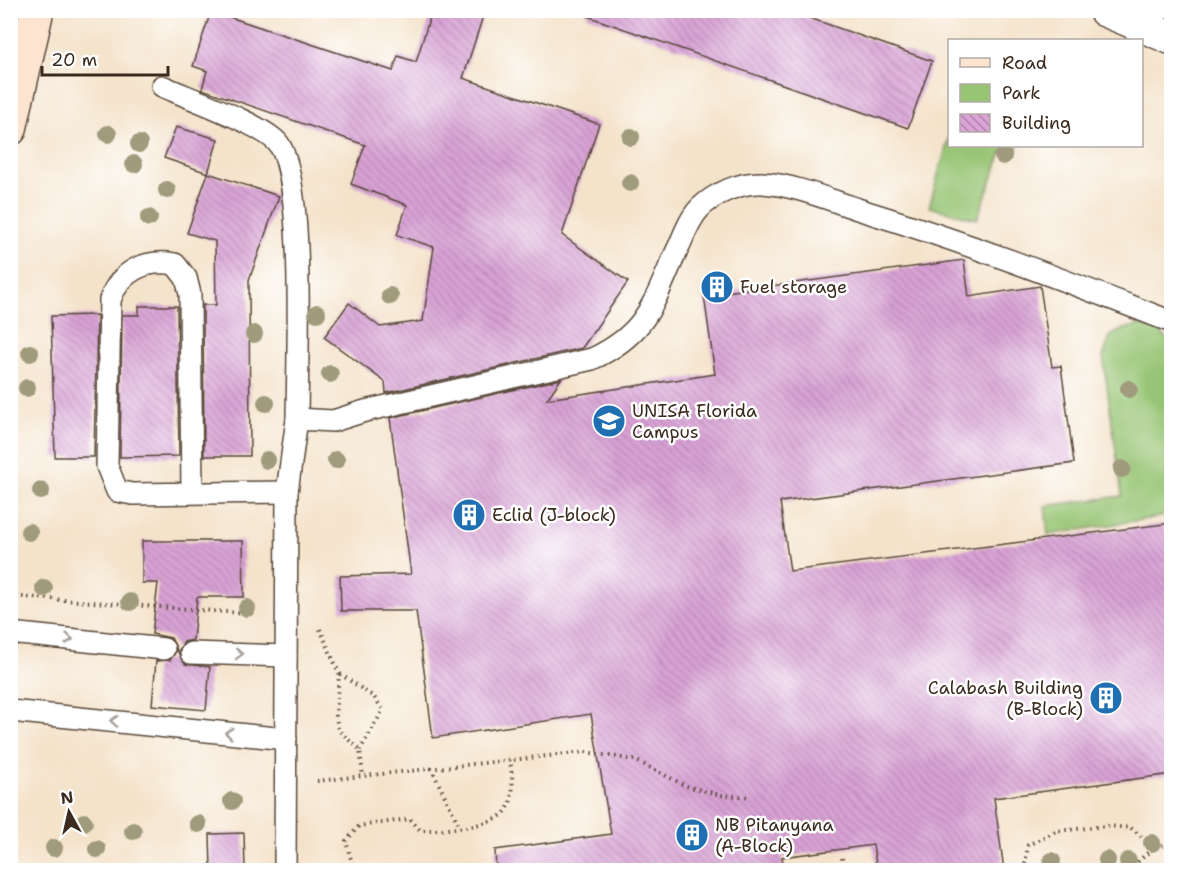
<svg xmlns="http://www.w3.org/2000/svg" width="1182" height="881" font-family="'Shantell Sans',sans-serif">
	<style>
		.green { fill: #98c574; stroke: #6a7849; stroke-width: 1.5 }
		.building { fill: url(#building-back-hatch) }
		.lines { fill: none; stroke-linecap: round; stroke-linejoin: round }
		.service-casing { stroke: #574638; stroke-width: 24 }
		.minor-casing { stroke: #574638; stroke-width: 36 }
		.secondary-casing { stroke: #574638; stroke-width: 36 }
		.path { stroke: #574638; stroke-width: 4; stroke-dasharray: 1.5 4.5; stroke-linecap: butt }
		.service { stroke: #fff; stroke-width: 21 }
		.minor { stroke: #fff; stroke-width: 33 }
		.secondary { stroke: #fde4d1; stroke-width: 33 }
		.tree { fill: #a09b7c }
		.oneway { stroke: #a79f9a }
		.labels { text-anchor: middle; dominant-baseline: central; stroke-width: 5; stroke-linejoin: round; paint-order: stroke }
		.poi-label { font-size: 18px; fill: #3b2a1e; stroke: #fff; text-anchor: start }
	</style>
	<defs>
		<pattern id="building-back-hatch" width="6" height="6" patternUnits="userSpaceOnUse" patternTransform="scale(1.5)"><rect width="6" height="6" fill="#d9a3d6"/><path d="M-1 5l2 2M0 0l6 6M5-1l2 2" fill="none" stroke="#b185ad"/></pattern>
	</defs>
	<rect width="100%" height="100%" fill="#fff"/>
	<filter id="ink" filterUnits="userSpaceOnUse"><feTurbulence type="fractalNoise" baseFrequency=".0167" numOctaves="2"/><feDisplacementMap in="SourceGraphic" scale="12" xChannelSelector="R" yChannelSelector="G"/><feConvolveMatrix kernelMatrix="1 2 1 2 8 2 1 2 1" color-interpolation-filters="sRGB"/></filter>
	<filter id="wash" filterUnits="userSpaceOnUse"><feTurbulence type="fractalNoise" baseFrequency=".008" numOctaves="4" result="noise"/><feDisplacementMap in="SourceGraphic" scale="24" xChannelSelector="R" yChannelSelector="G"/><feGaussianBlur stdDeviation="1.35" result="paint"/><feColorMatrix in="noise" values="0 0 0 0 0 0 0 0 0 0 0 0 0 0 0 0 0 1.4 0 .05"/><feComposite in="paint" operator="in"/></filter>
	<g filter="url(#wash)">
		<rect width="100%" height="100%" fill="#f4e3cb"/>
		<!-- green -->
		<g class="green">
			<path d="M949,137L950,146H1018L1014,155L1002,152L977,219L929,207Z"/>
			<path d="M1139,325L1159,331L1171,342V515L1048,535L1045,506L1122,496L1103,357L1110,336L1124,329Z"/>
		</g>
		<g id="blocks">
			<!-- building -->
			<g class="building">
				<path d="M432,10H485L463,78L599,124L562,235L628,282L582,348L386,393L385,382L324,337L349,303L380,327L423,321L434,247L397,235L407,205L351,184L365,145L202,89L207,71L193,66L211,11L393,71L398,56L416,62Z"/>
				<path d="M588,10H787L932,61L908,128L587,16Z"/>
				<path d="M176,127L218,139L208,173L164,158Z"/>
				<path d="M208,173L279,196L249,280L250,456H204L203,305H216L215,241L187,233Z"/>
				<path d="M964,260L969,297L1040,286L1052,367L1061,366L1074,463L780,502L790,571L1172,523V774L994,798L1004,870H877L873,845L782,857L784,870H496L495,850L611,834L591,714L433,738L416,611H341L340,576L411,574L390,418L561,379L547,399L715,374L704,295Z"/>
				<path d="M139,306H177L179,456L120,457L122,315H139Z"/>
				<path d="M97,315L94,457H55L51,316Z"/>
				<path d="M142,541H243L244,597H197L193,640L184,642L178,652L185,664L210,667L206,710L152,705L156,661L170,660L177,650L171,638L152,634L158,583H142Z"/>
				<path d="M244,833L245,870H211L210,834Z"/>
			</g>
		</g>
	</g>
	<g filter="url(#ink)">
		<use href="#blocks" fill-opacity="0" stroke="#574638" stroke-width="1.5"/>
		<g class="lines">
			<!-- service casing -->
			<g class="service-casing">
				<g id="service">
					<path d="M162,86C189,98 259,123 277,142C306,173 297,369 297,419"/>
					<path d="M192,493L190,294L186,278L175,264C145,259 120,271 110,300L107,466L117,491L132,494L287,492"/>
					<path d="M10,633L164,649"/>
					<path d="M191,653L286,656"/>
					<path d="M10,711L286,739"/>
					<path d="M285,870L287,492L297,419L333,421L365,411L592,359C652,331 654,297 680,244C685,232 691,217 700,208C715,193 741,182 762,183C797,185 834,202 867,212C971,244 1071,283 1172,322"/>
				</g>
			</g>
			<!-- minor casing -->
			<g class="minor-casing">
				<path id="minor" d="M1105,10L1172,38"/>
			</g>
			<!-- secondary casing -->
			<g class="secondary-casing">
				<path id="secondary" d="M10,129L37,10"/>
			</g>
			<!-- path -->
			<g class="path">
				<path d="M10,596L255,614"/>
				<path d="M320,629L339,673L336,716L338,730L360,750L363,776"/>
				<path d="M340,674L374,697L383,710L360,750"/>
				<path d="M431,768L460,827"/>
				<path d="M317,781L585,752L635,760L686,786L721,795L750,797"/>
				<path d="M842,858L844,870"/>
				<path d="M354,870L346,841L359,826L410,819L420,830C439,831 494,827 506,811C516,796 512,776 510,760"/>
				<path d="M1024,870L1028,845L1056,831L1108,826L1131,828L1154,847"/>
				<path d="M1129,870L1154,847L1172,845"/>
			</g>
			<!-- service -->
			<use href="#service" class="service"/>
			<!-- minor -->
			<use href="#minor" class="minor"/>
			<!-- secondary -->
			<use href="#secondary" class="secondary"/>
		</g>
		<!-- trees -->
		<g class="tree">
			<circle cx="108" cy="134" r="9"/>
			<circle cx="631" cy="137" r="9"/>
			<circle cx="139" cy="144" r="9"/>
			<circle cx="1003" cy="156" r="9"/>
			<circle cx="134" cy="164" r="9"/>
			<circle cx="630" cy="183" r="9"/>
			<circle cx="167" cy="190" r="9"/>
			<circle cx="149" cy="218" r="9"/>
			<circle cx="390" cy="296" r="9"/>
			<circle cx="317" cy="313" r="9"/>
			<circle cx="254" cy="334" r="9"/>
			<circle cx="30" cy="353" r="9"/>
			<circle cx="330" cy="374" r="9"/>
			<circle cx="27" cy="388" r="9"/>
			<circle cx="1129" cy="389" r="9"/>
			<circle cx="266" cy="403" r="9"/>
			<circle cx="267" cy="460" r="9"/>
			<circle cx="336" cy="460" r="9"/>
			<circle cx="1122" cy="469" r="9"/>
			<circle cx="41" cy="491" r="9"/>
			<circle cx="29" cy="532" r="9"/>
			<circle cx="44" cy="588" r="9"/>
			<circle cx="130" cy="602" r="9"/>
			<circle cx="247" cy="608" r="9"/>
			<circle cx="232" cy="801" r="9"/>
			<circle cx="84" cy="822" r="9"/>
			<circle cx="198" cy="824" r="9"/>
			<circle cx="133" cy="831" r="9"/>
			<circle cx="1152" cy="843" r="9"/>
			<circle cx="54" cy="848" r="9"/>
			<circle cx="97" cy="849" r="9"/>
			<circle cx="1107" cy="860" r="9"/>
			<circle cx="1052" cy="861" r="9"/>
			<circle cx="1128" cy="861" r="9"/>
		</g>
		<!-- one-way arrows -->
		<defs><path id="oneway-chevron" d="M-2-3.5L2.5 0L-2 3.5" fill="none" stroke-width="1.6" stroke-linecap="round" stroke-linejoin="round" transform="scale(1.5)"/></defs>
		<g class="oneway">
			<use href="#oneway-chevron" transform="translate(69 639) rotate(6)"/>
			<use href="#oneway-chevron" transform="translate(239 654) rotate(2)"/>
			<use href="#oneway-chevron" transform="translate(114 721) rotate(-175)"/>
			<use href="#oneway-chevron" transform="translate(229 733) rotate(-174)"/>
		</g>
	</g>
	<!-- icons -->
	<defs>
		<g id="building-disc" transform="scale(1.725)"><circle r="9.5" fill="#1f6fb2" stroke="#fff"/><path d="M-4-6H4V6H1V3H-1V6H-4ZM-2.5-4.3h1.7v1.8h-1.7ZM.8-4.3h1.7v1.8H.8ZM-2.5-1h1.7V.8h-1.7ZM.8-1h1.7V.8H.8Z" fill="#fff"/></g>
		<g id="university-disc" transform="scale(1.725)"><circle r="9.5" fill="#1f6fb2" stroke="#fff"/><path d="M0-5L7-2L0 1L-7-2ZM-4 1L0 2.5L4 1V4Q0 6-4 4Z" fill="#fff"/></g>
	</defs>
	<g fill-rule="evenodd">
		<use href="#building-disc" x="717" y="287"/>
		<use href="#university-disc" x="609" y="421"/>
		<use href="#building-disc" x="469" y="515"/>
		<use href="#building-disc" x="1106" y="698"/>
		<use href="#building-disc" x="692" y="835"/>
	</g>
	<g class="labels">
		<!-- poi labels -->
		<g class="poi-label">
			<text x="740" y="287">Fuel storage</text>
			<text x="632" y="411">UNISA Florida<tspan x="632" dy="21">Campus</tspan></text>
			<text x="492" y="515">Eclid (J-block)</text>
			<text x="1083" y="688" text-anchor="end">Calabash Building<tspan x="1083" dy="21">(B-Block)</tspan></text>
			<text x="715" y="825">NB Pitanyana<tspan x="715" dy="21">(A-Block)</tspan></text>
		</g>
	</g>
	<!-- margin -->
	<rect width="1182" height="881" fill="none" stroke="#fff" stroke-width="36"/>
	<!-- legend -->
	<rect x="948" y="39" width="195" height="108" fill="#ffffff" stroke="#b1aaa5" stroke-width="1.5"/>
	<rect x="960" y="58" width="30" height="9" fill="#fde4d1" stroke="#b1aaa5" stroke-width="1.5"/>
	<text x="1002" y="69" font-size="18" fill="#3b2a1e">Road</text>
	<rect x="960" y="84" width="30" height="18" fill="#98c574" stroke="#b1aaa5" stroke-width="1.5"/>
	<text x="1002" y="99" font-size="18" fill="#3b2a1e">Park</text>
	<rect x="960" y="114" width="30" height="18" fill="url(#building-back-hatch)" stroke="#b1aaa5" stroke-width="1.5"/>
	<text x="1002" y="129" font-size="18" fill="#3b2a1e">Building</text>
	<!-- north arrow -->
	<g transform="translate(69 812) rotate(352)" stroke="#ffffff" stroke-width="4.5" paint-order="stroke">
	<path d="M0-4.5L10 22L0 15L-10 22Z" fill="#3b2a1e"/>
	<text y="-9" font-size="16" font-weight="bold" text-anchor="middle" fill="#3b2a1e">N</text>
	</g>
	<!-- scale -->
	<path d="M42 66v9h126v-9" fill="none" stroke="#3b2a1e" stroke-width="3"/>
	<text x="51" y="66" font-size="18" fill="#3b2a1e" stroke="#ffffff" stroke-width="4.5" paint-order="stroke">20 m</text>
</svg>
